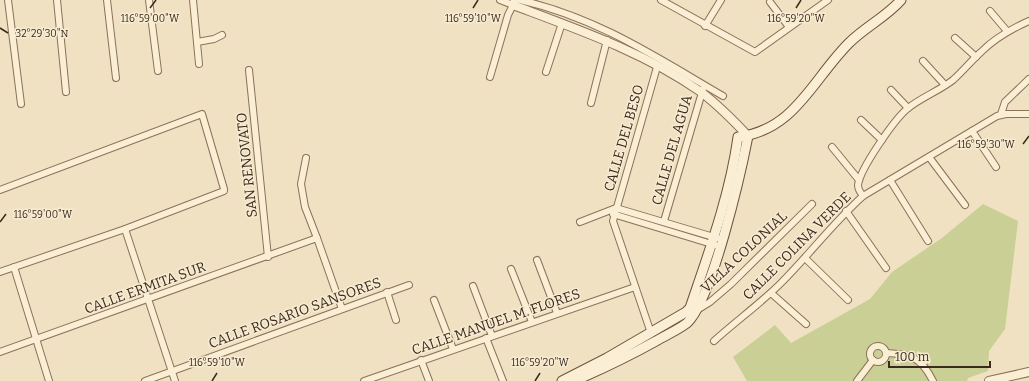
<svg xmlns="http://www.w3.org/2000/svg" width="1029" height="381" font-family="Bitter,serif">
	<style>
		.green { fill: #c9cf95 }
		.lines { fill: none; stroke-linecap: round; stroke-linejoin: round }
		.minor-casing { stroke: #8b7258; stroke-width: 8 }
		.tertiary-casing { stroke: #8b7258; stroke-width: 10 }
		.secondary-casing { stroke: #6c533b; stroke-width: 11 }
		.minor { stroke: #faeed5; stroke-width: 6 }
		.tertiary { stroke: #faeed5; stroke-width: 8 }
		.secondary { stroke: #faeed5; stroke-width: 9 }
		.ticks { fill: none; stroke: #3a2a1d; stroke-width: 1.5 }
		.labels { text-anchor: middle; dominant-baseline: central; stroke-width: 3; stroke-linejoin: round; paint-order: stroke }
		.street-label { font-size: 14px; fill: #3a2a1d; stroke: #f7ebd2 }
		.ticks-label { font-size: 10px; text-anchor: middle; fill: #3a2a1d; stroke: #f7ebd2; stroke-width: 3; stroke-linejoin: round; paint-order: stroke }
	</style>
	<rect width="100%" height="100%" fill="#f0e1c2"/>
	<!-- green -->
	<path class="green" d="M983,204L1018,221L1005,329L989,351L988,371L968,378L967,381H747L733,357L775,325L791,343L870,299L892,272L942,238Z"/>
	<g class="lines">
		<!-- minor casing -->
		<g class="minor-casing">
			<g id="minor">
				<path d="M8,0L21,104"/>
				<path d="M57,0L66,92"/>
				<path d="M107,0L116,78"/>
				<path d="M149,0L158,71"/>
				<path d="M193,0L199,64"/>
				<path d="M520,0C598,18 656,57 723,96"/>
				<path d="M661,0L755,52L828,0"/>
				<path d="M770,2L789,27"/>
				<path d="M990,11L1007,31"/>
				<path d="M705,26L721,0"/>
				<path d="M955,38L976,57"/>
				<path d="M197,42L214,39L222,35"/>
				<path d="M923,61L945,85"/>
				<path d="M249,70L268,257"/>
				<path d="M546,72L562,23"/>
				<path d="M490,77L508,15L513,5L500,0"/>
				<path d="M891,90L908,108"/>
				<path d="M591,103L607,40"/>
				<path d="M1001,114L1005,102L1029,79"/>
				<path d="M861,120L882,140"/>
				<path d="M972,131L996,167"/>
				<path d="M832,147L859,180"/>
				<path d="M929,157L965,205"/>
				<path d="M306,158L301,184L305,207L317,238"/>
				<path d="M890,180L928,241"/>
				<path d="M0,190L202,114L224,189V191L125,229L0,272"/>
				<path d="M863,196C861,193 858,190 858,185C860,169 894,120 907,109C920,98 939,91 953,80C963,71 971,61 981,52C995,38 1011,29 1029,21"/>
				<path d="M846,211L886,268"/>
				<path d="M613,214L715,245"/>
				<path d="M664,221L703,89"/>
				<path d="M580,222L616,208L717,238"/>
				<path d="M125,229L175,381"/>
				<path d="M805,258L848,300"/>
				<path d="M537,260L557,313"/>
				<path d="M14,267L49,381"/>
				<path d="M511,269L532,322"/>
				<path d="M473,286L492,336"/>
				<path d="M387,292L396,320"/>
				<path d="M771,293L806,324"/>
				<path d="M434,300L453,349"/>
				<path d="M697,310L710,302L731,284L812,204"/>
				<path d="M651,333L613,221L657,67"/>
				<path d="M486,338L503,381"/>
				<path d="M714,341C736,321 760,304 781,283C809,255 833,223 863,196L997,116L1006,114H1029"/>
				<circle cx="878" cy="354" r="8"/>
				<path d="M0,352L317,238L342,309"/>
				<path d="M886,353C911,354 921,357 933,381"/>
				<path d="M421,360L429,381"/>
				<path d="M145,381L409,285"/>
				<path d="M364,381L635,287"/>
				<path d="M857,381L873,360"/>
			</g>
		</g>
		<!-- tertiary casing -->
		<g class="tertiary-casing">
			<g id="tertiary">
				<path d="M515,0L513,5C577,29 644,52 701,92C718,105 733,120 748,136"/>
				<path d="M989,381L1029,372"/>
			</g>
		</g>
		<!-- secondary casing -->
		<g class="secondary-casing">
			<g id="secondary">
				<path d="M562,381L607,358L686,312L690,308C709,252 730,195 738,137C795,130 812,80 849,43C865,27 886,17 901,0"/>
				<path d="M574,381C602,369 629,356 656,341C666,335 678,330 687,323C712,300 741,172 748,136"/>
			</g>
		</g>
		<!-- minor -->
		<use href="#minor" class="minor"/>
		<!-- tertiary -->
		<use href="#tertiary" class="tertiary"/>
		<!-- secondary -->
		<use href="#secondary" class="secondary"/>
	</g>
	<!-- ticks -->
	<path class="ticks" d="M150,8L156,0M473,8L478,0M796,8L801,0M0,28L8,33M1023,144L1029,136M0,222L6,214M212,381L217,373M535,381L540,373"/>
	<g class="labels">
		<!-- street labels -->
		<g class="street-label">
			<text transform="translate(624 138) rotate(-74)">CALLE DEL BESO</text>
			<text transform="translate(672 150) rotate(-74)">CALLE DEL AGUA</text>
			<text transform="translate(247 165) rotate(-96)">SAN RENOVATO</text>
			<text transform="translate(797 246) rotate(-45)">CALLE COLINA VERDE</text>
			<text transform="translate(744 252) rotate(-43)">VILLA COLONIAL</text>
			<text transform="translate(145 288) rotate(-20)">CALLE ERMITA SUR</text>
			<text transform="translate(295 313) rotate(-20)">CALLE ROSARIO SANSORES</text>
			<text transform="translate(496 322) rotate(-19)">CALLE MANUEL M. FLORES</text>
		</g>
	</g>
	<g class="ticks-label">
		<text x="150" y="22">116°59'00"W</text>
		<text x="473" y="22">116°59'10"W</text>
		<text x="796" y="22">116°59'20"W</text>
		<text x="42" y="37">32°29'30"N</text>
		<text x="986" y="148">116°59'30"W</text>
		<text x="43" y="218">116°59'00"W</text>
		<text x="217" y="366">116°59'10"W</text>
		<text x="540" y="366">116°59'20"W</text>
	</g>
	<!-- scale -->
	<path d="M889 361v6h101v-6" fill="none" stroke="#3a2a1d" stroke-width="2"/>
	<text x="895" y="361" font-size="12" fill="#3a2a1d" stroke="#f7ebd2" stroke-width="3" paint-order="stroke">100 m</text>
</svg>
